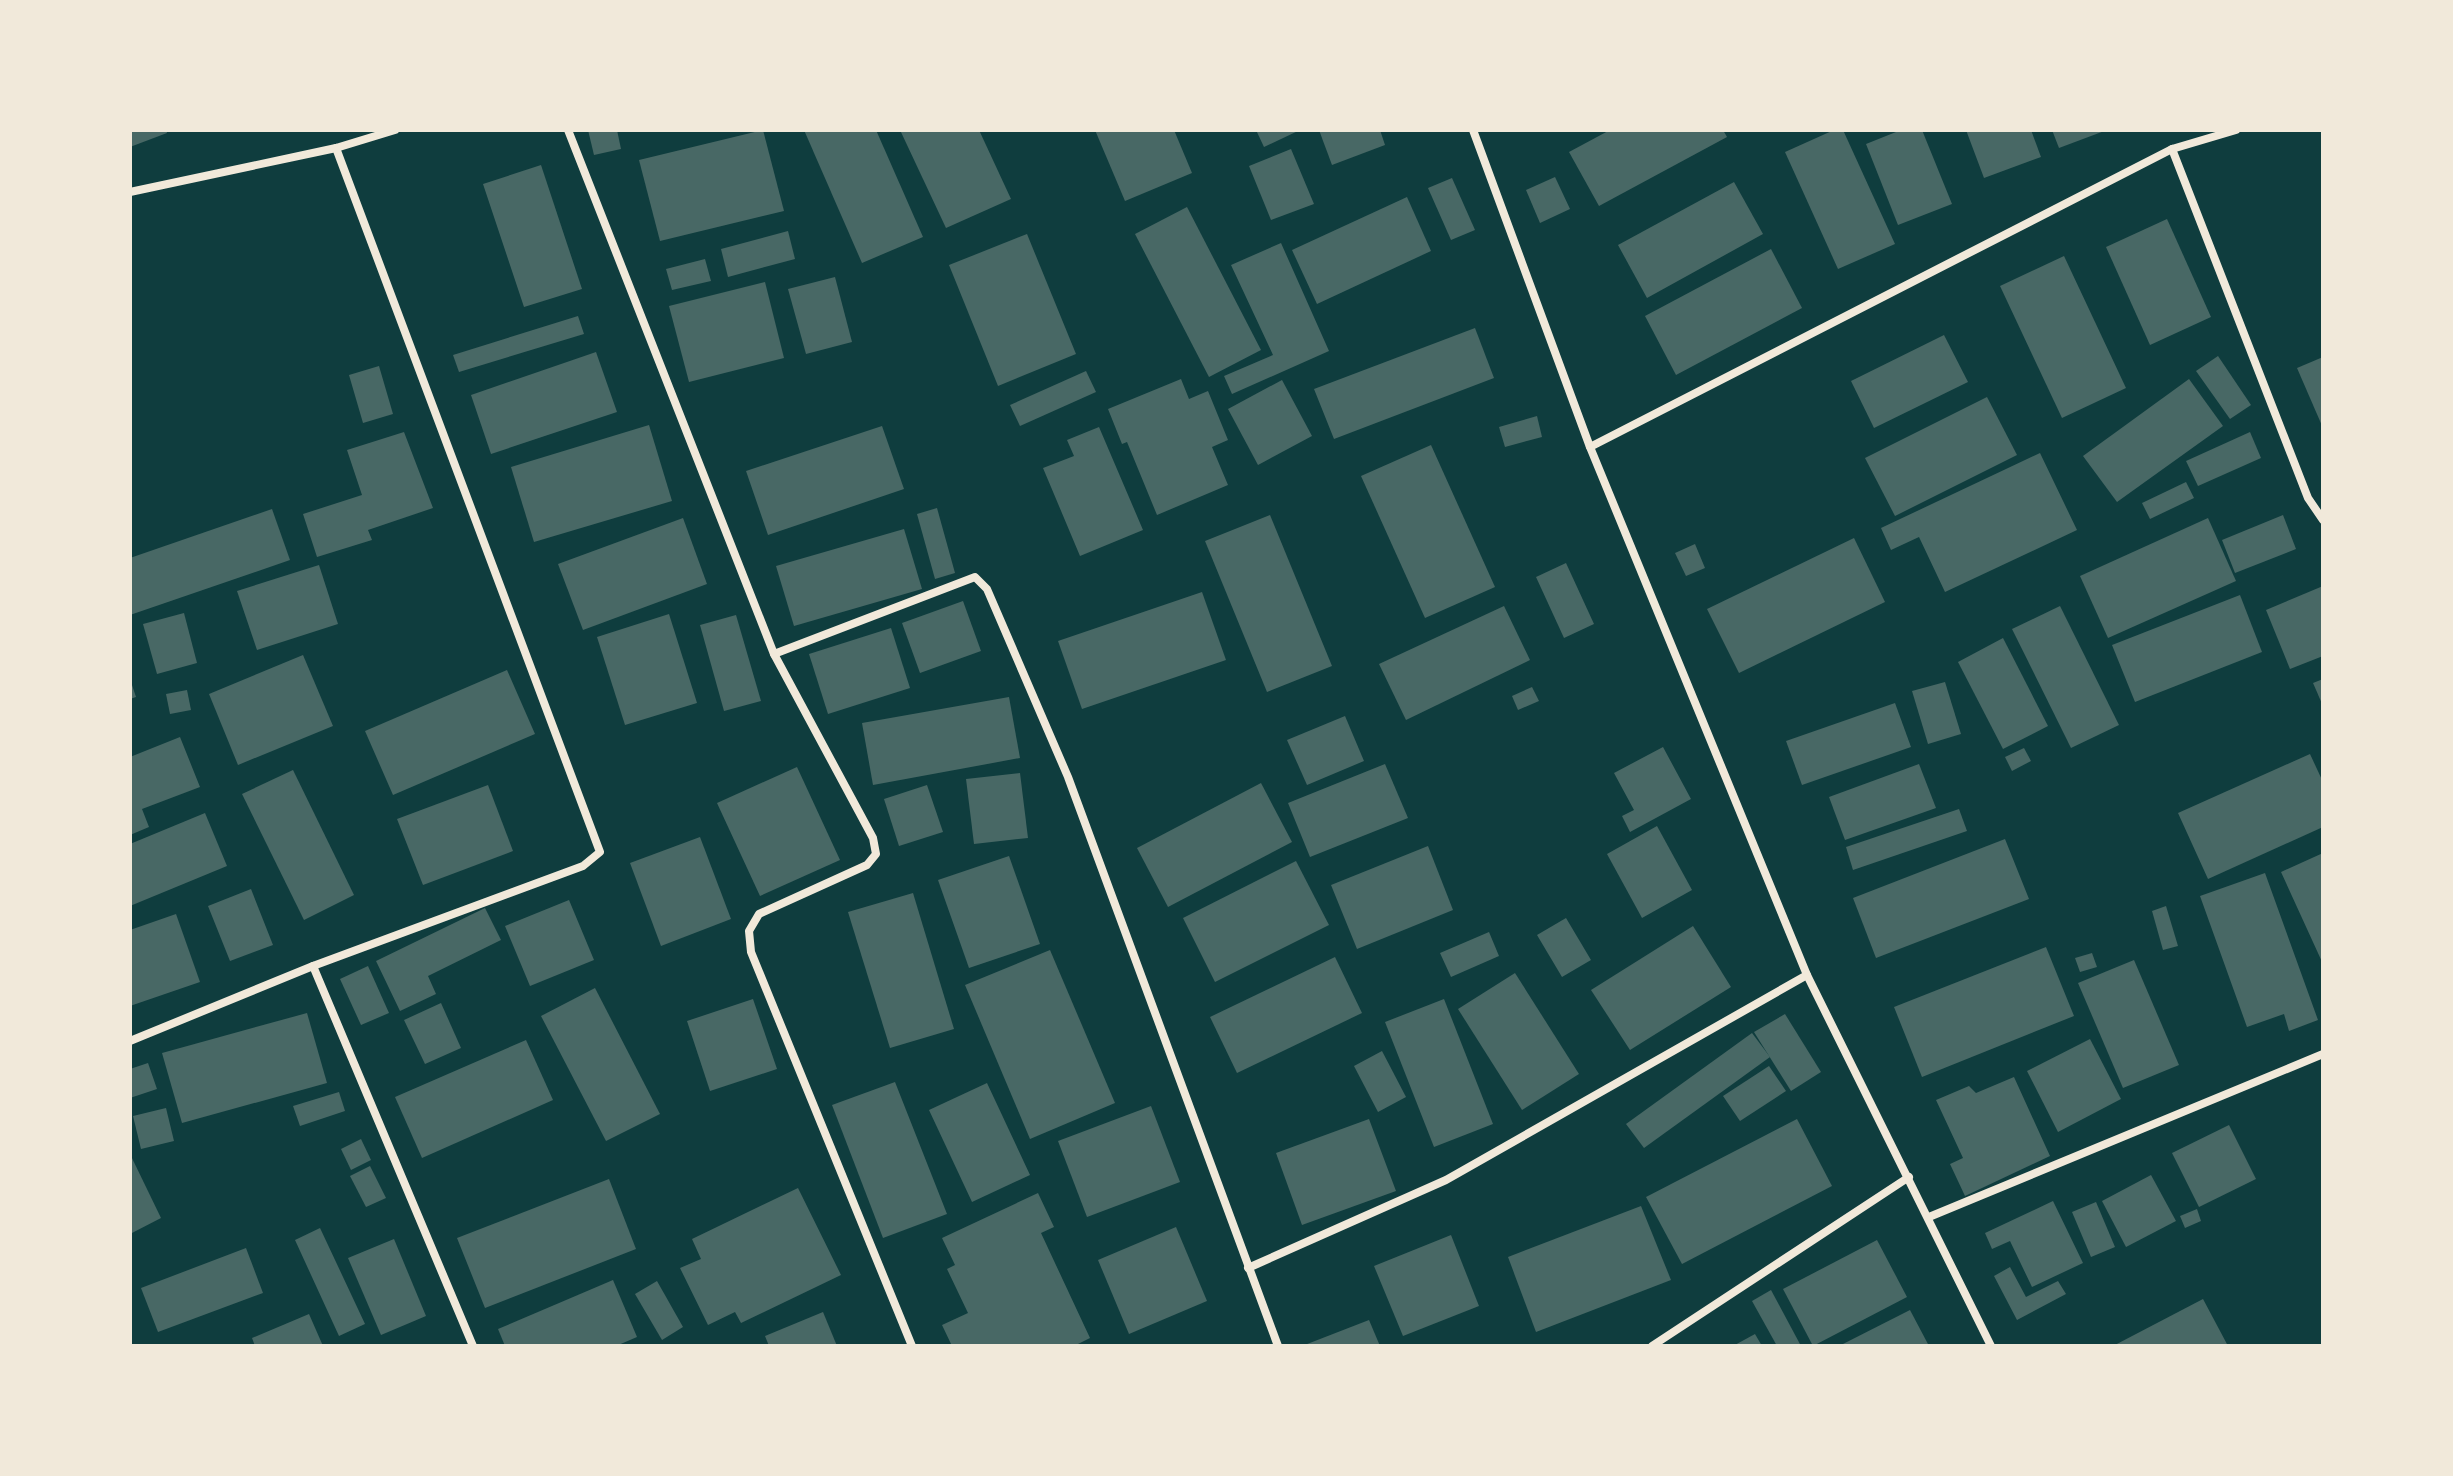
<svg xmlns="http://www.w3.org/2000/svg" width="2453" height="1476" font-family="Helvetica,sans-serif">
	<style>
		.building { fill: #486865 }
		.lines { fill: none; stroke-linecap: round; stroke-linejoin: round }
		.minor { stroke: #f1e9da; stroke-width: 8 }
	</style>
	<rect width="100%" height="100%" fill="#0f3d3e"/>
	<!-- building -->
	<g class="building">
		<path d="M130,130H166L167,133L130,147Z"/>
		<path d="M588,130H617L621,149L594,155Z"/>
		<path d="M763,130L784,211L660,241L639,160Z"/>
		<path d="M804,130H876L923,237L862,263Z"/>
		<path d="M900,130H979L1011,199L946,228Z"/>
		<path d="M1095,130H1174L1192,173L1125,201Z"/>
		<path d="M1256,130H1300L1264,147Z"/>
		<path d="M1319,130H1380L1385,145L1332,165Z"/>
		<path d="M1610,130H1723L1727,137L1599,206L1569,152Z"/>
		<path d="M1834,130H1843L1895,244L1838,269L1785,152Z"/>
		<path d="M1901,130H1922L1952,204L1898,225L1866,144Z"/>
		<path d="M1966,130H2031L2041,157L1984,178Z"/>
		<path d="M2052,130H2107L2059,148Z"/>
		<path d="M1291,149L1314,204L1271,220L1249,166Z"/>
		<path d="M541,165L582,289L524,307L483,184Z"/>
		<path d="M1555,177L1570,209L1540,223L1526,190Z"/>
		<path d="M1452,178L1475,230L1451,240L1428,188Z"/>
		<path d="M1734,182L1763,234L1647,298L1618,245Z"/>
		<path d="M1407,197L1431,251L1317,304L1292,250Z"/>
		<path d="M1187,207L1261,350L1209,377L1135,234Z"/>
		<path d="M2167,219L2211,317L2150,345L2106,247Z"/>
		<path d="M788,231L795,259L728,277L721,249Z"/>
		<path d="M1027,234L1076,354L998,386L949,265Z"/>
		<path d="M1281,243L1329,351L1232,394L1224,376L1273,355L1231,265Z"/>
		<path d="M1771,249L1802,308L1676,375L1645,316Z"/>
		<path d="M2064,256L2126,388L2062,418L2000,286Z"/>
		<path d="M705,259L711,281L672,290L666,269Z"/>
		<path d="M835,277L852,342L806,354L788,289Z"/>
		<path d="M765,282L784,358L689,382L669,306Z"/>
		<path d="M578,316L584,334L459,372L453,355Z"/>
		<path d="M1475,328L1494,378L1334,439L1314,389Z"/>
		<path d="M1944,335L1968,382L1874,428L1851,381Z"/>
		<path d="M596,352L617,412L491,454L471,395Z"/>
		<path d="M2218,356L2251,405L2230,419L2196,371Z"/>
		<path d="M2323,357V428L2297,368Z"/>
		<path d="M379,366L393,414L363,423L349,375Z"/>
		<path d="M1086,371L1096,392L1020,426L1010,405Z"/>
		<path d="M1181,379L1189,399L1208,391L1228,440L1212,447L1228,485L1157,515L1127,442L1122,444L1108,409Z"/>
		<path d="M2189,379L2223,426L2117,502L2083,456Z"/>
		<path d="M1282,380L1312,436L1258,465L1228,409Z"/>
		<path d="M1987,397L2017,455L1895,516L1865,458Z"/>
		<path d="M1537,416L1542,437L1505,447L1499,427Z"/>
		<path d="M649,425L672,501L534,542L511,467Z"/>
		<path d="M882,426L904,489L768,535L746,471Z"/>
		<path d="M1099,427L1143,530L1080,556L1043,468L1074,456L1067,440Z"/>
		<path d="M404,432L433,508L368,530L372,540L317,557L303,514L362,495L347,450Z"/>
		<path d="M2250,432L2261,458L2198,486L2186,461Z"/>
		<path d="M1431,445L1495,587L1425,618L1361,476Z"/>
		<path d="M2040,453L2077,530L1945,592L1919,537L1891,550L1881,528Z"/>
		<path d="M2186,482L2194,498L2150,519L2142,503Z"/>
		<path d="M937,508L955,573L935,579L917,514Z"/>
		<path d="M272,509L290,560L130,615V558Z"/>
		<path d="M1270,515L1332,666L1267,692L1205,541Z"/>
		<path d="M2283,515L2296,549L2235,573L2222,540Z"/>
		<path d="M683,518L707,584L583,630L558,564Z"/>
		<path d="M2208,518L2236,581L2108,638L2080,576Z"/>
		<path d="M904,529L922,589L794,626L776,566Z"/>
		<path d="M1854,538L1885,602L1739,673L1707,609Z"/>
		<path d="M1695,544L1705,568L1686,576L1675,553Z"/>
		<path d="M1566,563L1594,624L1564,638L1536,577Z"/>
		<path d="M319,565L338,624L257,650L237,591Z"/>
		<path d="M2323,586V656L2290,669L2266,610Z"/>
		<path d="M1202,592L1226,660L1082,709L1058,641Z"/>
		<path d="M2240,595L2262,652L2135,702L2112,645Z"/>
		<path d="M963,601L981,651L920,673L902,623Z"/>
		<path d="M1504,606L1530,660L1406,720L1379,664Z"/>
		<path d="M2060,606L2119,725L2071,748L2012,629Z"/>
		<path d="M184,613L197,663L157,674L143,624Z"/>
		<path d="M669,614L697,703L625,725L597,637Z"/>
		<path d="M736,615L761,701L724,711L700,625Z"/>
		<path d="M891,628L910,688L828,714L809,654Z"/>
		<path d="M2003,638L2048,726L2003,749L1958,662Z"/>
		<path d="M303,655L333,726L238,765L209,694Z"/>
		<path d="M507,670L535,734L393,795L365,731Z"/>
		<path d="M130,679L136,697L130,699Z"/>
		<path d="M2323,679V706L2313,683Z"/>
		<path d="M1945,682L1961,734L1928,744L1912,691Z"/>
		<path d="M1532,687L1539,701L1518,710L1512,696Z"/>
		<path d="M187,690L191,710L170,714L166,694Z"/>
		<path d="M1009,697L1020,758L873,785L862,723Z"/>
		<path d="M1895,703L1911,747L1802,785L1786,741Z"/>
		<path d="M1345,716L1364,761L1307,785L1287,740Z"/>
		<path d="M180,737L200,787L142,809L149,827L130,835V757Z"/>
		<path d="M1663,747L1691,799L1630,832L1622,816L1634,810L1614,773Z"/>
		<path d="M2024,748L2031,761L2012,771L2005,757Z"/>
		<path d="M2310,754L2323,782V827L2208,879L2178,813Z"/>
		<path d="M1385,764L1408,818L1310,857L1288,803Z"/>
		<path d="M1919,764L1936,808L1845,840L1829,797Z"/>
		<path d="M797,767L840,860L760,896L717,803Z"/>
		<path d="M293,770L354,895L304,920L242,794Z"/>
		<path d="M1020,773L1028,838L974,844L966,779Z"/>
		<path d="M1261,783L1292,842L1168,907L1137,848Z"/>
		<path d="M488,785L513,851L423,885L397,819Z"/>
		<path d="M927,785L943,832L899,846L884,799Z"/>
		<path d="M1959,809L1967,831L1853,870L1846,847Z"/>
		<path d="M205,813L227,866L130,906V844Z"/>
		<path d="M1657,826L1692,890L1642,918L1607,854Z"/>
		<path d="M700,837L731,919L661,946L630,863Z"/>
		<path d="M2005,839L2029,899L1876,958L1853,898Z"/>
		<path d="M1428,846L1453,910L1357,949L1331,885Z"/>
		<path d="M2323,853L2321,888L2323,964L2281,872Z"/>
		<path d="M1009,856L1040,944L969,968L938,880Z"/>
		<path d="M1296,861L1329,925L1215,982L1183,918Z"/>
		<path d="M2265,873L2318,1020L2289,1031L2284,1014L2247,1027L2200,896Z"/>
		<path d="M251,889L273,945L230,961L208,906Z"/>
		<path d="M913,893L954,1029L890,1048L848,912Z"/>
		<path d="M569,900L594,960L530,986L505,926Z"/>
		<path d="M2166,906L2178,946L2163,950L2152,911Z"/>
		<path d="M485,908L501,940L428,976L436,994L400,1011L376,961Z"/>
		<path d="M176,914L200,982L130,1006V930Z"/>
		<path d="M1566,918L1591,960L1562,977L1537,935Z"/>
		<path d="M1693,926L1731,987L1630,1050L1591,990Z"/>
		<path d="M1489,932L1499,956L1451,977L1440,953Z"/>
		<path d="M2046,947L2074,1016L1922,1077L1894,1007Z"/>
		<path d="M1050,950L1115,1103L1030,1139L965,985Z"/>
		<path d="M2092,953L2097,967L2080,972L2075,958Z"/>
		<path d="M1335,957L1362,1013L1237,1073L1210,1017Z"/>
		<path d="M2134,960L2179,1065L2123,1088L2078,983Z"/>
		<path d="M368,966L389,1013L361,1025L340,979Z"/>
		<path d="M1515,973L1579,1074L1522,1110L1458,1009Z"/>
		<path d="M595,988L660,1114L606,1141L541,1016Z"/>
		<path d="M753,999L777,1069L710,1091L687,1021Z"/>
		<path d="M1444,999L1493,1124L1434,1147L1385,1022Z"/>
		<path d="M441,1003L461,1048L425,1064L404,1020Z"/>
		<path d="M307,1013L327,1083L182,1123L162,1053Z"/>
		<path d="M1785,1014L1821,1072L1791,1091L1754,1032Z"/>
		<path d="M1752,1033L1770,1057L1644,1148L1626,1124Z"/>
		<path d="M2090,1039L2121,1099L2058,1132L2027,1071Z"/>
		<path d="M526,1040L553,1100L422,1158L395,1097Z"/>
		<path d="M1382,1051L1406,1097L1378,1112L1354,1066Z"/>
		<path d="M148,1063L157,1089L130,1098V1069Z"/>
		<path d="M1769,1066L1786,1091L1740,1121L1723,1096Z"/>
		<path d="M2014,1077L2050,1156L1965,1196L1950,1164L1963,1158L1936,1100L1969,1086L1976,1093Z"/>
		<path d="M895,1082L947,1214L883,1238L832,1105Z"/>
		<path d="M987,1083L1030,1175L972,1202L929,1110Z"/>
		<path d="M339,1092L345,1111L300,1126L293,1106Z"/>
		<path d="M1151,1106L1180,1182L1087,1217L1058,1141Z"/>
		<path d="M166,1108L174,1141L141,1149L133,1116Z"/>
		<path d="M1369,1119L1396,1191L1302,1225L1276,1153Z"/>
		<path d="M1797,1119L1832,1186L1682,1264L1646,1197Z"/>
		<path d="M2229,1125L2256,1179L2199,1207L2172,1153Z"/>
		<path d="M361,1139L371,1160L351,1170L341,1149Z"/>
		<path d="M130,1154L161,1218L130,1234Z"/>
		<path d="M370,1166L386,1198L366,1207L350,1176Z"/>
		<path d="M2151,1175L2176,1221L2126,1247L2102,1201Z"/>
		<path d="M609,1179L636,1249L485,1308L457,1238Z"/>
		<path d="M798,1188L841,1275L741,1323L735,1312L708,1325L680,1268L701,1259L692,1239Z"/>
		<path d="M1038,1193L1054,1227L1041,1233L1090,1338L1074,1346H952L942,1325L968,1313L947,1269L955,1265L942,1238Z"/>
		<path d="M2053,1201L2083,1263L2032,1287L2010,1241L1992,1249L1985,1233Z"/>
		<path d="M2096,1202L2115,1247L2091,1257L2072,1212Z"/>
		<path d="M1641,1206L1671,1280L1536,1332L1508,1257Z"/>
		<path d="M2197,1209L2201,1221L2185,1228L2180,1216Z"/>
		<path d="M1176,1227L1207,1301L1129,1334L1098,1260Z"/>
		<path d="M320,1228L365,1324L339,1336L295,1240Z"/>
		<path d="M1451,1235L1479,1306L1403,1336L1374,1266Z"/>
		<path d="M394,1239L426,1316L381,1335L348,1258Z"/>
		<path d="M1877,1240L1907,1297L1813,1346L1783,1289Z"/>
		<path d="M246,1248L263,1293L158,1332L141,1288Z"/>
		<path d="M2010,1267L2026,1297L2058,1281L2066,1294L2017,1320L1994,1276Z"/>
		<path d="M613,1280L637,1337L616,1346H505L498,1329Z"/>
		<path d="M657,1281L683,1327L662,1340L635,1294Z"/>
		<path d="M1771,1290L1801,1346H1777L1752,1301Z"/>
		<path d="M2203,1299L2228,1346H2113Z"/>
		<path d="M1910,1310L1929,1346H1839Z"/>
		<path d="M823,1312L837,1346H769L765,1336Z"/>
		<path d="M309,1314L323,1346H255L252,1338Z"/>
		<path d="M1369,1320L1380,1346H1302Z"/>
		<path d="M1755,1334L1762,1346H1733Z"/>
	</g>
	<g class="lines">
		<!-- minor -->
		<g class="minor">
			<path d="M568,130L774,654L873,838L876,854L867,865L759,914L749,931L751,952L912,1346"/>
			<path d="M1473,130L1590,447L1807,975L1991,1346"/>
			<path d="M2172,149L2308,498L2323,520"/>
			<path d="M130,192L336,148L395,130"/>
			<path d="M1590,447L2172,149L2236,130"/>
			<path d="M774,654L975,577L987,589L1068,777L1278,1346"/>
			<path d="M313,966L473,1346"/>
			<path d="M130,1041L313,966L583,866L600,852L336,148"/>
			<path d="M1929,1217L2323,1054"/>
			<path d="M1248,1268L1446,1180L1807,975"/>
			<path d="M1652,1346L1909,1177"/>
		</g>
	</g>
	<!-- border -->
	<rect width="2453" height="1476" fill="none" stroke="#f1e9da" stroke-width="264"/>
</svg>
